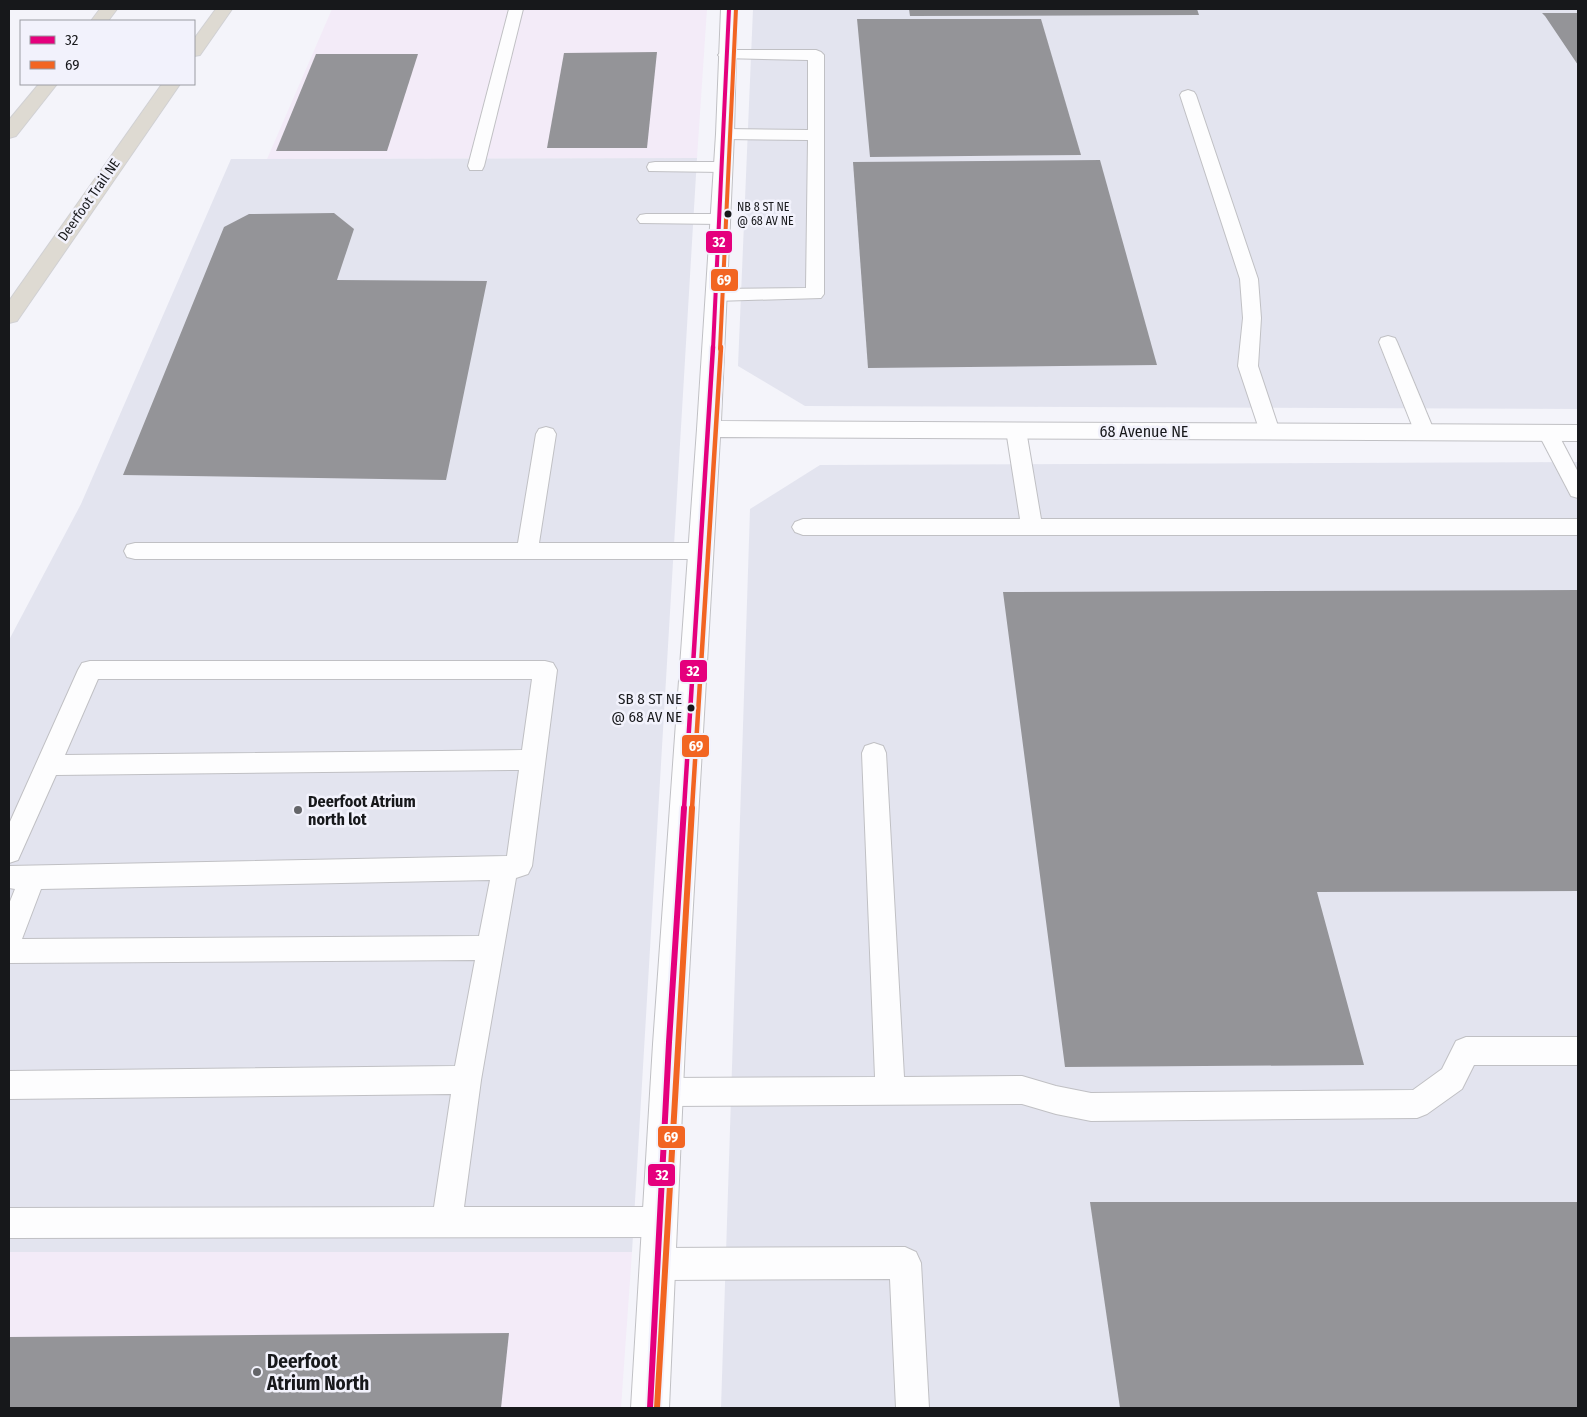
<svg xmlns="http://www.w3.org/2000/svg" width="1587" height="1417" font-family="'Fira Sans Condensed',sans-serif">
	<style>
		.commercial { fill: #f3ebf8 }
		.built { fill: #e3e4ef }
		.building { fill: #949498 }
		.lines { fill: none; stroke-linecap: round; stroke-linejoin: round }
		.lane-casing { stroke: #c0c0c4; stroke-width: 2 }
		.street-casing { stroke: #c0c0c4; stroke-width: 2 }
		.highway-casing { stroke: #d1d1d4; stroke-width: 2 }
		.lane { fill: #fdfdfe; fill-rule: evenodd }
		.street { fill: #fdfdfe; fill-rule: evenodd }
		.highway { fill: #dedad2; fill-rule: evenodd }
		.bus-1-far2-casing { stroke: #f2f2fc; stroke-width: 6 }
		.bus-1-far1-casing { stroke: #f2f2fc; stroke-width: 8 }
		.bus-1-casing { stroke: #f2f2fc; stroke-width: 10 }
		.bus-2-far2-casing { stroke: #f2f2fc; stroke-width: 6 }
		.bus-2-far1-casing { stroke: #f2f2fc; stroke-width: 8 }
		.bus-2-casing { stroke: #f2f2fc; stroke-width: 10 }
		.bus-1-far2 { stroke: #e5007d; stroke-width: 4 }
		.bus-1-far1 { stroke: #e5007d; stroke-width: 4.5 }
		.bus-1 { stroke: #e5007d; stroke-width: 6 }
		.bus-2-far2 { stroke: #f26522; stroke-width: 4 }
		.bus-2-far1 { stroke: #f26522; stroke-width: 4.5 }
		.bus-2 { stroke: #f26522; stroke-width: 6 }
		.bus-dot { fill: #17181b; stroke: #f2f2fc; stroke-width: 2 }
		.poi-dot { fill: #646569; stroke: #f2f2fc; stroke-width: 2 }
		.labels { text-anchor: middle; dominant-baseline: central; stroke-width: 5; stroke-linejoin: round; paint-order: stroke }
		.far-bus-label { font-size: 12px; fill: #17181b; stroke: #f2f2fc; text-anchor: start }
		.far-street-label { font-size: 14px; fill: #17181b; stroke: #f2f2fc }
		.bus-label { font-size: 15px; fill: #17181b; stroke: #f2f2fc; text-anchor: end }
		.street-label { font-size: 16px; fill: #17181b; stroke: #f2f2fc }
		.poi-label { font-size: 16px; font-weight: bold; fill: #17181b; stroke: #f2f2fc; text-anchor: start }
		.near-poi-label { font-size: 19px; font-weight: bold; fill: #17181b; stroke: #f2f2fc; text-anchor: start }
		.line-badge { stroke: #f2f2fc; stroke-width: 2 }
		.badge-label { font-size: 14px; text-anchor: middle; font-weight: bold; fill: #fff }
	</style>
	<rect width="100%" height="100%" fill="#f4f4fa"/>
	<!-- commercial -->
	<g class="commercial">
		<path d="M332,9H707L697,158L267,159Z"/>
		<path d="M9,1252H632L621,1408H9Z"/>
	</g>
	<!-- built -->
	<g class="built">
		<path d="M753,9H1578V409L805,406L738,366Z"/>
		<path d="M697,158L632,1252H9V640L81,504L231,159Z"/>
		<path d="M1578,462V1408H721L750,509L820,465Z"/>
	</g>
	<!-- building -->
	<g class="building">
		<path d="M909,9H1197L1199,15L910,16Z"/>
		<path d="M1542,13H1578V65L1545,16Z"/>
		<path d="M857,19H1041L1081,155L870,157Z"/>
		<path d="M657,52L647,148H547L564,53Z"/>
		<path d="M316,54H418L387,151H276Z"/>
		<path d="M1100,160L1157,365L868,368L853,162Z"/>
		<path d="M334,213L354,229L337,280L487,281L446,480L123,475L224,227L249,214Z"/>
		<path d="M1578,590V891L1317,892L1364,1065L1065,1067L1003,592Z"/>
		<path d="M1090,1202H1578V1408H1120Z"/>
		<path d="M509,1333L501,1408H9V1337Z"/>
	</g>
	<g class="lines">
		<!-- lane casing -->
		<g class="lane-casing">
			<g id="lane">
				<path d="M509,9H523L484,166L482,170H470L468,166Z"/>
				<path d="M726,50H816L821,52L824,55V294L821,298L715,301L709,299L706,295L709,291L715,289L806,288L808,140L725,139L719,137L717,134L719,131L725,129L808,130V60L721,58L718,55L721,52Z"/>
				<path d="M1188,90L1194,92L1196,95L1258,279L1261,318L1258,366L1280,432L1277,437L1270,439L1263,437L1260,432L1238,366L1243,318L1240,279L1180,95L1182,92Z"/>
				<path d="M655,162H723L729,163L731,167L729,171L723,172L649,171L647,167L649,163Z"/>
				<path d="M646,214H720L726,215L729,219L726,223L720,224L640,223L637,219L640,215Z"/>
				<path d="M1388,336L1395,338L1397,342L1435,433L1432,438L1425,440L1418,438L1415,433L1379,342L1381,338Z"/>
				<path d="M1016,423L1023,425L1026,430L1041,519H1578V535H803L795,532L792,527L795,522L803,519H1020L1006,430L1009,425Z"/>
				<path d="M1548,426L1555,428L1578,472V498L1571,496L1538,433L1541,428Z"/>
				<path d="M546,427L553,429L556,434L539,543H701L709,545L712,551L709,557L701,559H135L127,557L124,551L127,545L135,543H518L536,434L539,429Z"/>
				<path d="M90,661H545L553,663L557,670L532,866L528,874L516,878L481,1080L464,1207H660L671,1211L675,1222L671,1233L660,1237L9,1238V1208L434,1207L451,1094L9,1099V1071L455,1066L475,960L9,963V904L15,889L9,888V866L507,856L519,770L56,775L18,860L9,863V824L78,670L82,663ZM98,679H532L522,750L65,755ZM490,880L479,936L22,939L41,889Z"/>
				<path d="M874,743L883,746L886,753L904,1077L1022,1076L1056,1086L1091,1093L1413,1090L1442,1069L1456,1041L1466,1037H1578V1065H1474L1462,1089L1427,1114L1417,1118L1091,1121L1056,1114L1022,1104L667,1106L657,1102L653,1092L657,1082L667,1078L875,1077L862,753L865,746Z"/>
				<path d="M905,1247L916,1252L921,1263L929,1408H896L890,1279L658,1280L647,1275L642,1264L647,1253L658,1248Z"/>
			</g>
		</g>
		<!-- street casing -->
		<g class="street-casing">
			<path id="street" d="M721,9H737L734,134L721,421L1578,425V441L720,437L685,1044L669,1408H631L653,1044L697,429L716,134Z"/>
		</g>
		<!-- highway casing -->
		<g class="highway-casing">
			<g id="highway">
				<path d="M100,9H117L108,21H91Z"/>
				<path d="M216,9H232L200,55L194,56V39Z"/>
				<path d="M39,84H57L16,136L9,138V120Z"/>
				<path d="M162,84H180L17,321L9,323V301Z"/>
			</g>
		</g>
		<!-- lane -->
		<use href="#lane" class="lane"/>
		<!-- street -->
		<use href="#street" class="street"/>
		<!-- highway -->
		<use href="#highway" class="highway"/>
		<!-- bus-1-far2 casing -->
		<g class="bus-1-far2-casing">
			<path id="bus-1-far2" d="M713,349L729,9"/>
		</g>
		<!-- bus-1-far1 casing -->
		<g class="bus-1-far1-casing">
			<path id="bus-1-far1" d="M684,809L713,347"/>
		</g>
		<!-- bus-1 casing -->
		<g class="bus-1-casing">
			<path id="bus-1" d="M650,1408L669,1042L684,808"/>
		</g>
		<!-- bus-2-far2 casing -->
		<g class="bus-2-far2-casing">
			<path id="bus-2-far2" d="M720,349L736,9"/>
		</g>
		<!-- bus-2-far1 casing -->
		<g class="bus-2-far1-casing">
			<path id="bus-2-far1" d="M692,809L721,347"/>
		</g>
		<!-- bus-2 casing -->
		<g class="bus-2-casing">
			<path id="bus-2" d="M657,1408L692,808"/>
		</g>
		<!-- bus-1-far2 -->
		<use href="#bus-1-far2" class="bus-1-far2"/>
		<!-- bus-1-far1 -->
		<use href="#bus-1-far1" class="bus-1-far1"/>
		<!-- bus-1 -->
		<use href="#bus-1" class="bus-1"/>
		<!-- bus-2-far2 -->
		<use href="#bus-2-far2" class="bus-2-far2"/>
		<!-- bus-2-far1 -->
		<use href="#bus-2-far1" class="bus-2-far1"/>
		<!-- bus-2 -->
		<use href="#bus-2" class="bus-2"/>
	</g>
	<!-- markers -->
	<g class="bus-dot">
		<circle cx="728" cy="214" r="4.5"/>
		<circle cx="691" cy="708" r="4.5"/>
	</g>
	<g class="poi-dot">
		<circle cx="298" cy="810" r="5"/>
		<circle cx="257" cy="1372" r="5"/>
	</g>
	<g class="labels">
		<!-- far-bus labels -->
		<g class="far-bus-label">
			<text x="737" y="207">NB 8 ST NE<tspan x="737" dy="14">@ 68 AV NE</tspan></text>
		</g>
		<!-- far-street labels -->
		<g class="far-street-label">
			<text transform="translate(89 200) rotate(-55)">Deerfoot Trail NE</text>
		</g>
		<!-- bus labels -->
		<g class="bus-label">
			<text x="682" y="699">SB 8 ST NE<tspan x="682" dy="18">@ 68 AV NE</tspan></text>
		</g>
		<!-- street labels -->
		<g class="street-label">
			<text x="1144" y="431">68 Avenue NE</text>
		</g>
		<!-- poi labels -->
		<g class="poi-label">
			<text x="308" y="801">Deerfoot Atrium<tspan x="308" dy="18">north lot</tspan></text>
		</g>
		<!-- near-poi labels -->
		<g class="near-poi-label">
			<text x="267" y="1361">Deerfoot<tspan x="267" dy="22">Atrium North</tspan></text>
		</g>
	</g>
	<g class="line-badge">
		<rect x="705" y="230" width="28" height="24" rx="5" fill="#e5007d"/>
		<rect x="710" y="268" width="29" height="24" rx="5" fill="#f26522"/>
		<rect x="679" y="659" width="29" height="24" rx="5" fill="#e5007d"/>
		<rect x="681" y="734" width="29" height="24" rx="5" fill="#f26522"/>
		<rect x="657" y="1125" width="29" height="24" rx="5" fill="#f26522"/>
		<rect x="647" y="1163" width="29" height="24" rx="5" fill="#e5007d"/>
	</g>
	<g class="badge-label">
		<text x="719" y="247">32</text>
		<text x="724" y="285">69</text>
		<text x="693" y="676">32</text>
		<text x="696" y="751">69</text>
		<text x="671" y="1142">69</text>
		<text x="662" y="1180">32</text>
	</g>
	<!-- border -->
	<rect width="1587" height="1417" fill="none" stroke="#17181b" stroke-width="20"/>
	<!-- legend -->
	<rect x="20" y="20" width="175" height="65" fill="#f2f2fc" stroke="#9a9ba2"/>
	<rect x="30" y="36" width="25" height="8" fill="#e5007d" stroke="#9a9ba2"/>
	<text x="65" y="45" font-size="15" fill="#17181b">32</text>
	<rect x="30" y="61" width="25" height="8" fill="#f26522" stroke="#9a9ba2"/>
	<text x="65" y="70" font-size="15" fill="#17181b">69</text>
</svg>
